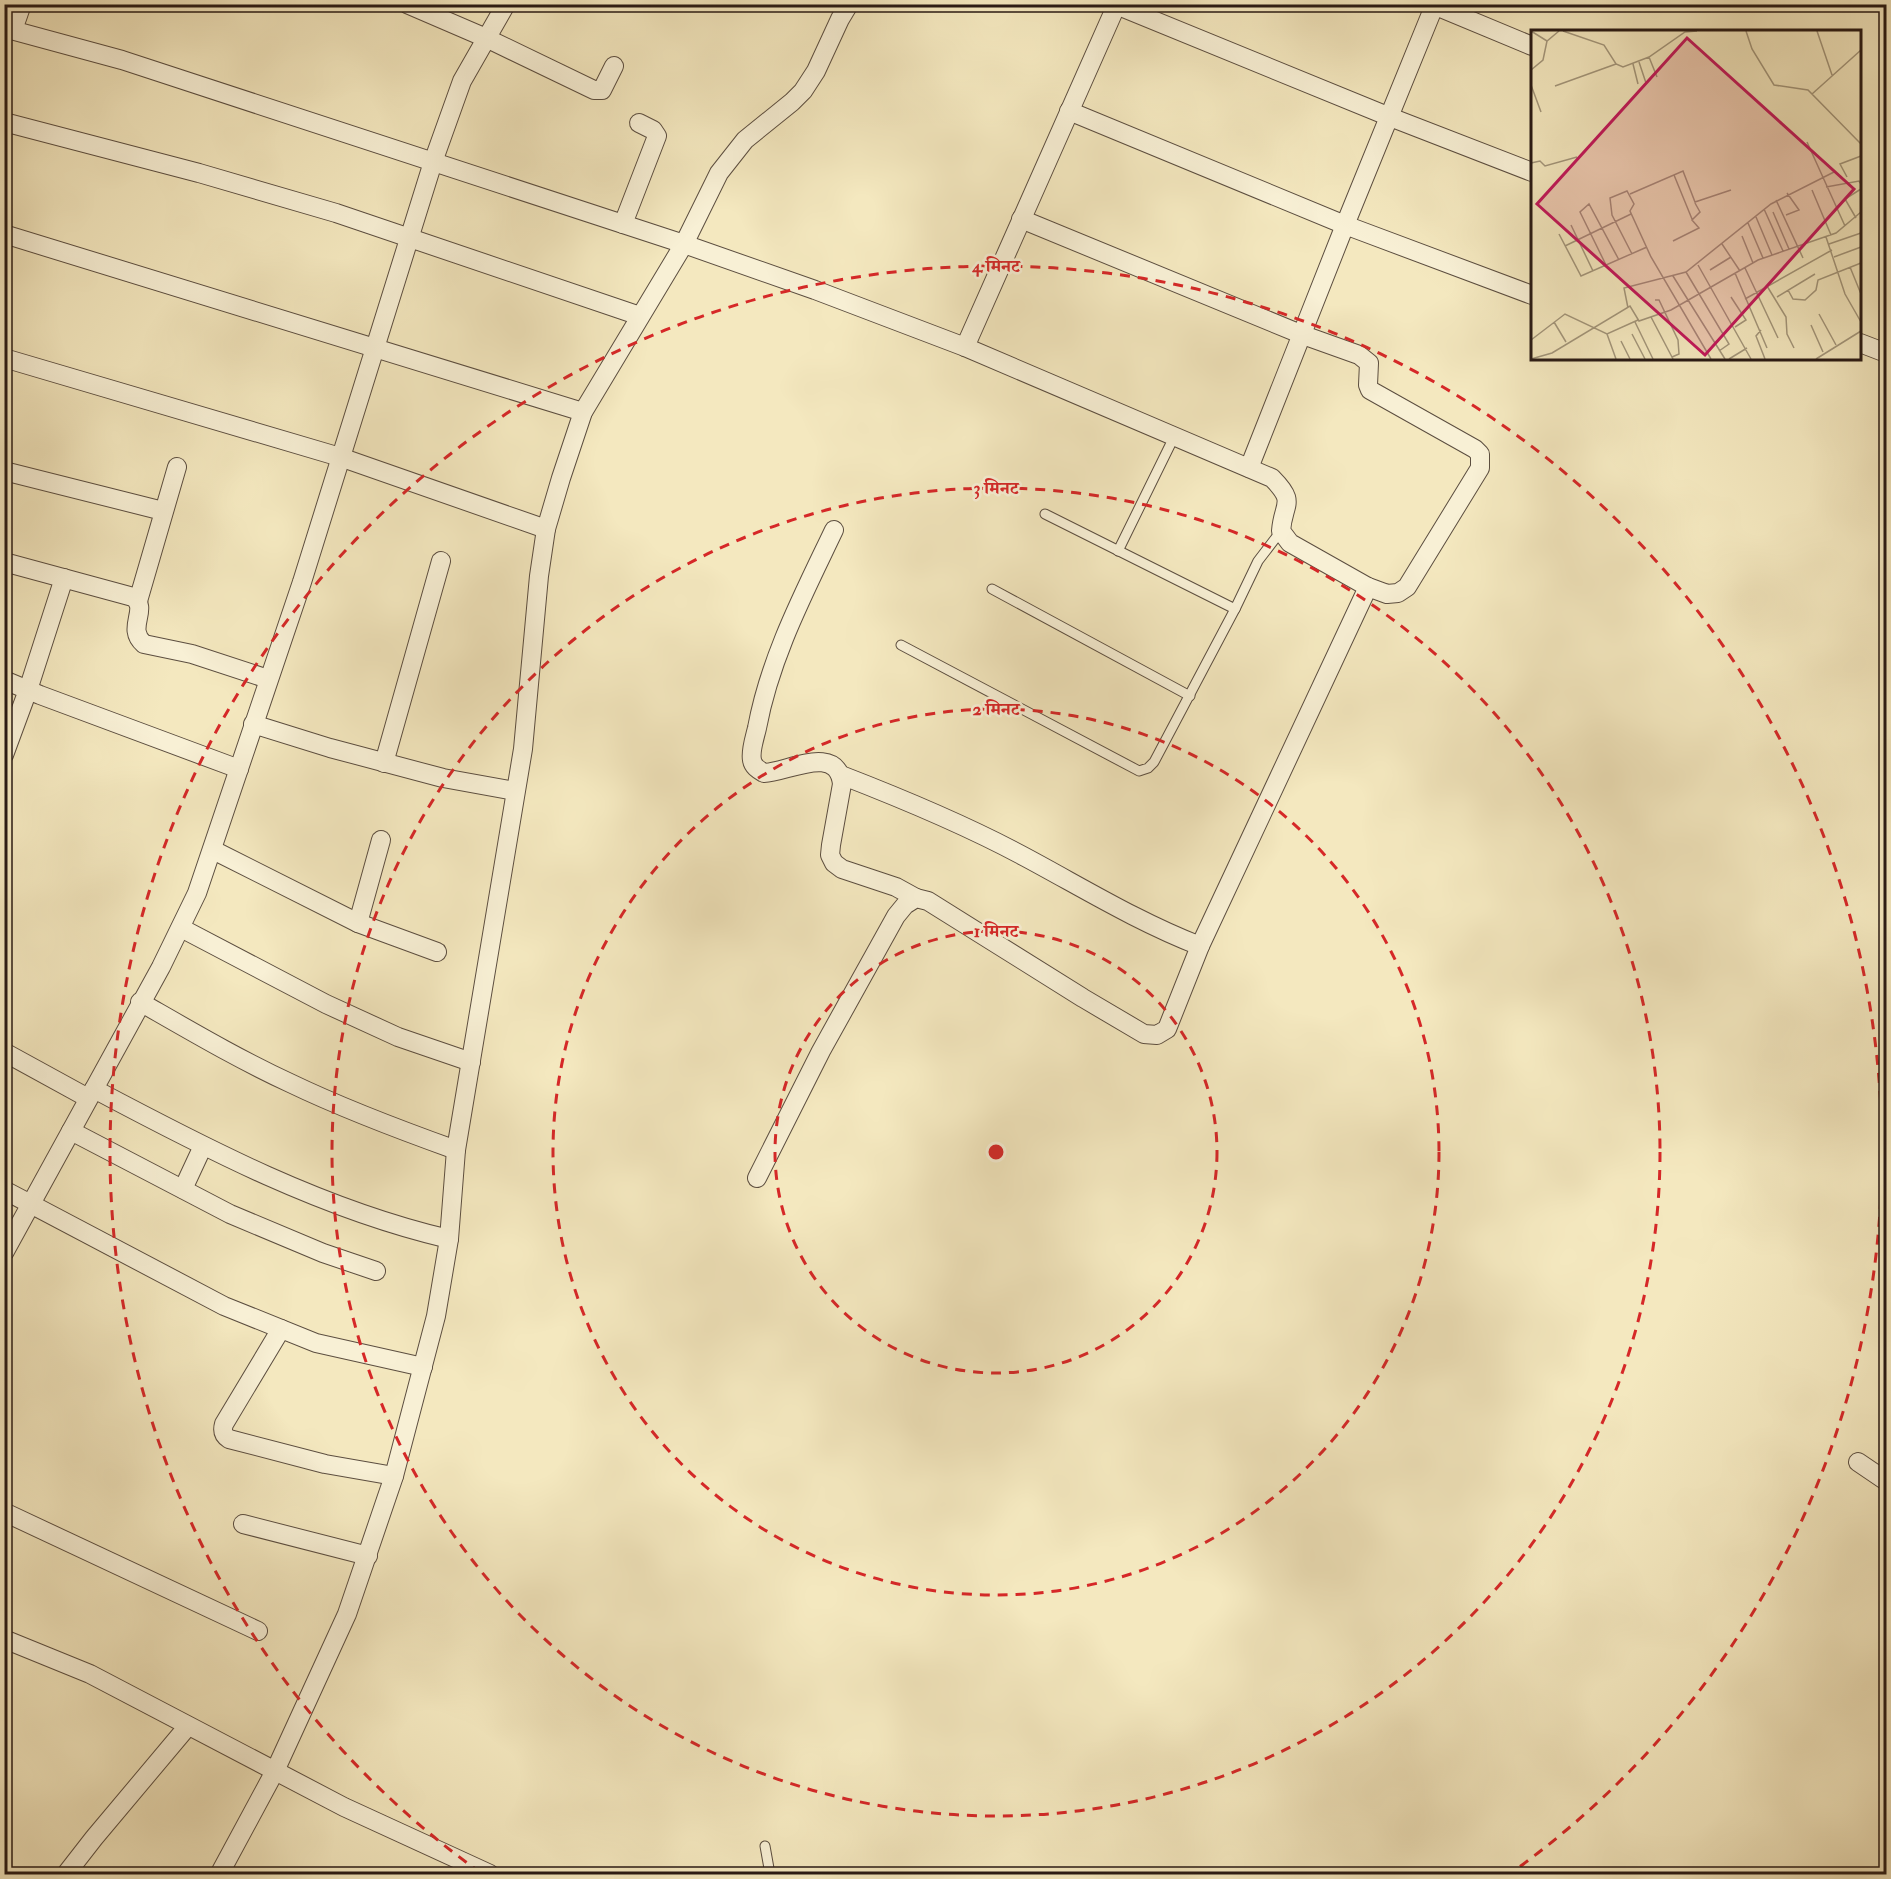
<svg xmlns="http://www.w3.org/2000/svg" width="1891" height="1879" font-family="'IM FELL Double Pica','Noto Serif Devanagari',serif">
	<style>
		.lines { fill: none; stroke-linecap: round; stroke-linejoin: round }
		.service-casing { stroke: #5c4e40; stroke-width: 11 }
		.minor-casing { stroke: #5c4e40; stroke-width: 20 }
		.service { stroke: #f8f0d5; stroke-width: 9 }
		.minor { stroke: #f8f0d5; stroke-width: 18 }
		.ring { fill: none; stroke: #d62828; stroke-width: 3; stroke-dasharray: 10 8 }
		.inset-road { fill: none; stroke: #a3967b; stroke-width: 1.5 }
		.view { fill: #c2185b; fill-opacity: 0.15; stroke: #c2185b; stroke-width: 3 }
		.inset-edge { fill: none; stroke: #291a15; stroke-width: 3 }
		.centre { fill: #d62828; stroke: #f8f0d5; stroke-width: 3 }
		.ring-label { font-size: 18px; text-anchor: middle; font-weight: bold; fill: #d62828; stroke: #f8f0d5; stroke-width: 5; stroke-linejoin: round; paint-order: stroke }
	</style>
	<rect width="100%" height="100%" fill="#f4e8bf"/>
	<filter id="stains"><feTurbulence type="fractalNoise" baseFrequency=".00333" numOctaves="4"/><feColorMatrix values="0 0 0 0 .2 0 0 0 0 .09 0 0 0 0 .02 0 0 0 .5 -.17"/></filter>
	<radialGradient id="worn" r=".72"><stop offset=".6" stop-color="#630" stop-opacity="0"/><stop offset="1" stop-color="#630" stop-opacity=".3"/></radialGradient>
	<g class="lines">
		<!-- service casing -->
		<g class="service-casing">
			<g id="service">
				<path d="M1045,514L1235,609"/>
				<path d="M1118,551L1175,435"/>
				<path d="M992,589L1190,696"/>
				<path d="M901,645L1139,771L1148,768L1154,762L1235,609L1258,561L1281,531"/>
				<path d="M765,1846L770,1874"/>
			</g>
		</g>
		<!-- minor casing -->
		<g class="minor-casing">
			<g id="minor">
				<path d="M407,4L486,38L594,90H602L614,66"/>
				<path d="M1431,4L1532,46"/>
				<path d="M1116,5L1390,117L1532,172"/>
				<path d="M4,28L122,60L684,244L815,290L965,347L1272,478C1297,503 1283,503 1281,531L1290,543L1368,587L1387,594L1398,593L1407,587L1480,468V454L1475,449L1370,390L1368,385L1369,363L1359,355L1303,335L1021,219"/>
				<path d="M13,30L22,4"/>
				<path d="M1069,111L1345,225L1532,295"/>
				<path d="M4,122L199,173L336,213L640,316"/>
				<path d="M623,224L657,136L653,130L639,123"/>
				<path d="M4,234L583,412"/>
				<path d="M1860,343L1886,353"/>
				<path d="M965,347L1117,4"/>
				<path d="M4,358L340,457L546,529"/>
				<path d="M1249,468L1345,225L1435,4"/>
				<path d="M4,471L163,511"/>
				<path d="M834,530C803,595 770,658 757,728C755,737 750,751 752,760C753,767 759,770 764,773C788,772 837,743 842,784L831,845L830,855L834,863L842,869L896,887L916,898"/>
				<path d="M4,562L133,597C150,609 125,628 144,644L192,654L268,679"/>
				<path d="M138,601L177,467"/>
				<path d="M4,680L40,695L239,769"/>
				<path d="M253,724L330,748L443,778L515,791"/>
				<path d="M4,755L28,690L64,578"/>
				<path d="M384,763L441,561"/>
				<path d="M841,775C903,799 966,825 1025,857C1083,888 1138,922 1200,946"/>
				<path d="M213,850L358,923L437,952"/>
				<path d="M358,923L381,840"/>
				<path d="M181,928L326,1004L398,1037L471,1062"/>
				<path d="M140,1002C189,1030 238,1059 290,1083C344,1109 400,1130 456,1150"/>
				<path d="M4,1052L88,1098"/>
				<path d="M94,1089C207,1149 324,1210 449,1239"/>
				<path d="M71,1131L230,1214L323,1253L376,1271"/>
				<path d="M757,1178L821,1051L896,916L905,905L916,898L928,901L1083,998L1144,1034L1157,1035L1167,1029L1200,946L1368,587"/>
				<path d="M183,1189L203,1146"/>
				<path d="M4,1190L224,1306L316,1343L423,1367"/>
				<path d="M4,1253L161,967L197,893L302,582L433,162L462,81L506,4"/>
				<path d="M281,1329L224,1424C222,1431 223,1435 229,1439L325,1464L394,1476"/>
				<path d="M1858,1462L1886,1481"/>
				<path d="M4,1512L258,1631"/>
				<path d="M243,1524L368,1556"/>
				<path d="M4,1639L90,1674L344,1807L490,1874"/>
				<path d="M220,1873L275,1771L347,1614L394,1476L436,1316L449,1239L456,1150L523,749L539,576L546,529L561,478L583,412L684,244L719,173L745,140L792,102L803,91L816,71L840,19L849,4"/>
				<path d="M66,1874L94,1838L188,1726"/>
			</g>
		</g>
		<!-- service -->
		<use href="#service" class="service"/>
		<!-- minor -->
		<use href="#minor" class="minor"/>
	</g>
	<!-- distance rings -->
	<g class="ring">
		<circle cx="996" cy="1152" r="221"/>
		<circle cx="996" cy="1152" r="443"/>
		<circle cx="996" cy="1152" r="664"/>
		<path d="M481 1873A886 886 0 1 1 1511 1873"/>
	</g>
	<!-- overview -->
	<g transform="translate(1531 30)">
		<rect width="330" height="330" fill="#f4e8bf"/>
		<path class="inset-road" d="M0,1L16,11L28,1M32,1L73,15L85,34L92,37L118,27L154,2L166,1M215,1L221,19L243,55L277,60L330,114M286,1L301,45M118,27L126,47M108,32L115,53M102,34L107,54M0,40L12,30L16,11M0,55L10,82M24,56L85,34M281,64L330,20M276,112L314,196M0,133L9,131L14,136L46,127M143,145L161,189M316,147L309,134L330,126M295,157L328,151L330,154M281,160L300,205M99,164L152,141L164,172L200,160M245,170L272,228M233,179L252,221M242,182L258,219M255,185L268,180L256,163M225,187L241,225M325,188L314,169L330,159M217,193L232,228M40,195L62,241M28,204L50,246L116,217M211,206L222,233M295,207L314,264L330,292M142,211L168,198L161,190L169,182L164,173M191,214L209,241M298,214L330,203M34,216L100,184M101,224L81,185L79,168L96,161L103,174L99,181L120,227L180,329M303,227L330,217M75,235L49,182L58,174L88,230M167,235L220,329M319,237L330,264M214,238L247,308M179,240L200,227M155,242L198,314L188,321M204,243L236,318M142,246L194,329M236,256L255,287L256,304L263,318M257,260L262,269L274,270L285,260L287,250L330,233M200,267L215,290L204,297M246,267L284,244M214,269L301,220M124,270H128L147,310L148,324L141,327M97,278L93,258L155,242L240,174L303,142M288,284L305,315M120,287L142,329M23,292L35,312M104,292L122,329M280,295L292,322M230,300L225,306L234,329M76,304L85,329M101,304L114,329M0,310L34,284L76,304L107,290M90,311L99,329M0,329L21,323L99,276L108,291L140,280L227,230L305,203L330,182M198,329L216,318M285,329L330,301"/>
		<path class="view" d="M156,8L323,159L174,325L6,174Z"/>
		<rect width="330" height="330" class="inset-edge"/>
	</g>
	<circle cx="996" cy="1152" r="9" class="centre"/>
	<g class="ring-label">
		<text x="996" y="272">4 मिनट</text>
		<text x="996" y="494">3 मिनट</text>
		<text x="996" y="715">2 मिनट</text>
		<text x="996" y="937">1 मिनट</text>
	</g>
	<!-- margin -->
	<rect width="1891" height="1879" fill="none" stroke="#f4e8bf" stroke-width="24"/>
	<rect x="6" y="6" width="1879" height="1867" fill="none" stroke="#291a15" stroke-width="3"/>
	<rect x="12" y="12" width="1867" height="1855" fill="none" stroke="#291a15" stroke-width="1.5"/>
	<rect width="100%" height="100%" filter="url(#stains)"/>
	<rect width="100%" height="100%" fill="url(#worn)"/>
</svg>
